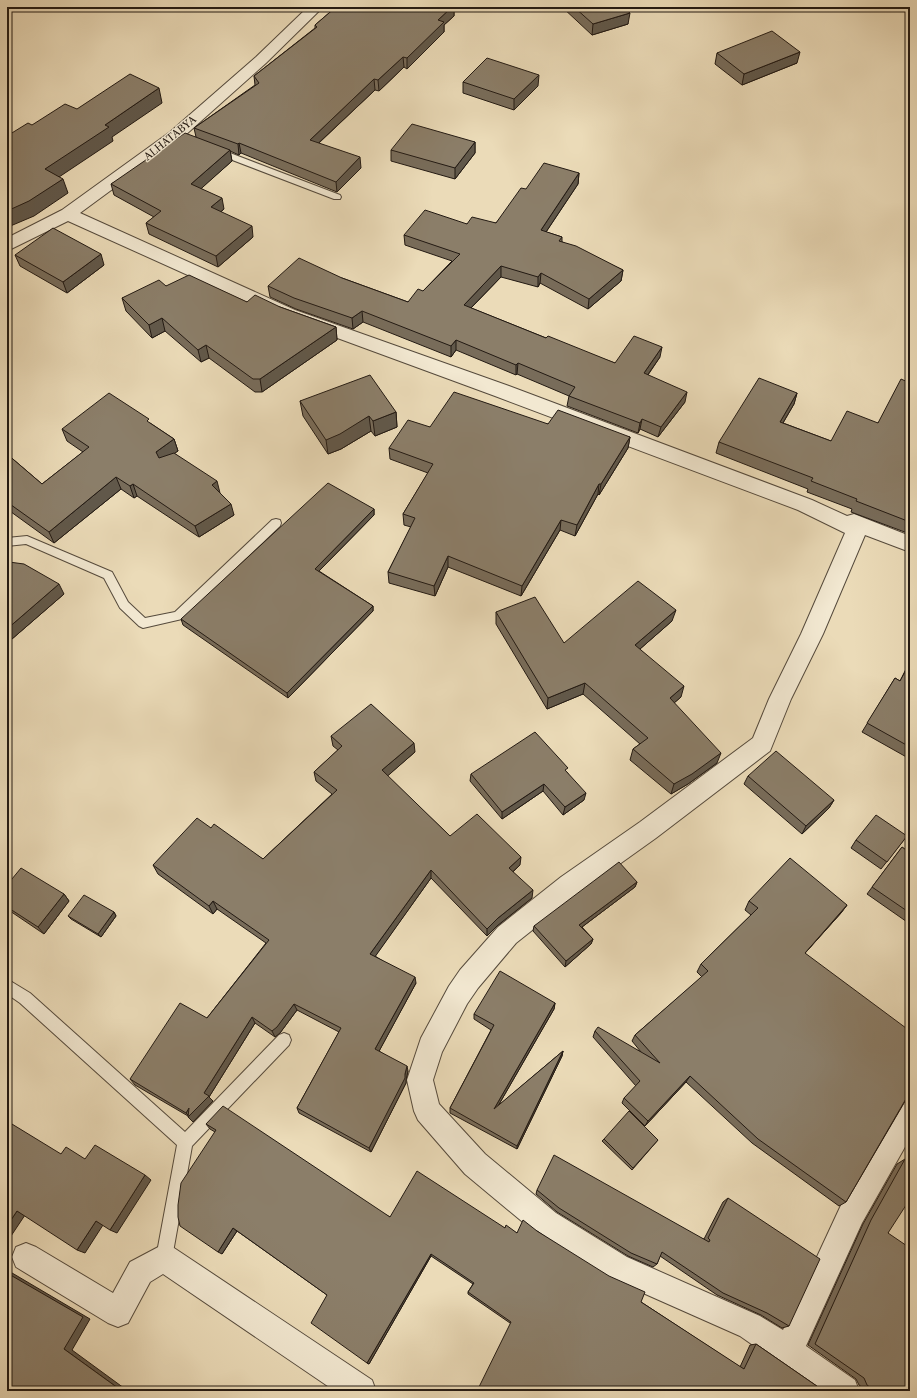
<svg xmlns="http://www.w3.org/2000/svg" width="917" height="1398" font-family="'Libre Caslon Text',serif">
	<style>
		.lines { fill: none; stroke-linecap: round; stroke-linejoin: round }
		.service-casing { stroke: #554a3c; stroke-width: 2 }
		.minor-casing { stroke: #554a3c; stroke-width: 2 }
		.service { fill: #f2e8d1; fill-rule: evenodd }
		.minor { fill: #f2e8d1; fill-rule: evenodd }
		.wall { fill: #786c5a; stroke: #231a13 }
		.shaded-wall { fill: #61584a; stroke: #231a13 }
		.building { fill: #8b7e69; stroke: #231a13 }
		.labels { text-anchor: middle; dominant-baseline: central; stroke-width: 3; stroke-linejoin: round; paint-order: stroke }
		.far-street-label { font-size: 10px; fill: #231a13; stroke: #f2e8d1 }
	</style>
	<rect width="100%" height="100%" fill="#ebdbb8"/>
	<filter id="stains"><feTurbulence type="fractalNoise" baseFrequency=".005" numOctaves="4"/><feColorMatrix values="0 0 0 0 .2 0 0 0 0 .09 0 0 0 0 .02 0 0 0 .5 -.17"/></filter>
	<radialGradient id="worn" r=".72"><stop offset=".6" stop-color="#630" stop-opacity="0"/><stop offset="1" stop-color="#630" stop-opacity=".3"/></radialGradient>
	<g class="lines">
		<!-- service casing -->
		<g class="service-casing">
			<g id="service">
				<path d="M217,148L340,195L341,197L340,199H334L214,153L213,151L214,149Z"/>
				<path d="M276,519L280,520L281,523L280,526L182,619L143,628L139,626L120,608L104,578L26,544L7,546V538L27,536L112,572L128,602L145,618L175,612L272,520Z"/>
				<path d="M7,979L30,993L185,1132L279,1035L284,1033L289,1035L291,1040L289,1045L192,1146L172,1258L169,1263L164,1266L159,1263L156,1258L177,1145L20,1003L7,994Z"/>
			</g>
		</g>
		<!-- minor casing -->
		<g class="minor-casing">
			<g id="minor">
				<path d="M308,7H323L266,63L182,138L80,213L295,310L509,386L812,500L847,516L854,514L910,536V552L865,535L823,634L791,699L770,751L656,838L579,893L516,943L478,988L467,1004L442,1052L433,1080L439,1104L485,1154L556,1213L627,1257L760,1316L783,1330L842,1203L901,1103L910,1099V1138L862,1223L806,1346L855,1380L859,1391H819L740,1336L607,1277L536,1233L465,1174L418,1120L414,1111L407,1080L421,1038L449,986L460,970L498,927L561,877L640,822L753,738L769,699L801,634L845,533L798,510L495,396L283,318L68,221L7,251V238L62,210L170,132L256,57Z"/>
				<path d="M26,1243L36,1247L113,1293L130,1262L164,1244L174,1248L372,1380L376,1391H335L163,1274L150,1282L128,1323L118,1327L108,1323L16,1267L12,1257L16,1247Z"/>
			</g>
		</g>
		<!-- service -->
		<use href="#service" class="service"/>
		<!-- minor -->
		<use href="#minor" class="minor"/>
	</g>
	<!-- wall -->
	<g class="wall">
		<path d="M336,7H454V16L444,25V32L407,69L404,67L379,91L375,90L319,143L361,168L337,192L241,153L239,155L230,151L232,161L201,188L224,209L221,212L253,237L218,267L149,234L146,223L154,217L114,195L111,184L196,137L194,128L255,85L254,76L315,28V25Z"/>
		<path d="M562,7H623L628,24L592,35Z"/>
		<path d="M717,53L797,63L742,85L715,64Z"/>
		<path d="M463,82L538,86L514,110L463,93Z"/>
		<path d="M475,142V153L455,179L391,161V150Z"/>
		<path d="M579,173L578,184L546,232L562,237V242L623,270L621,281L588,309L540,283L538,287L501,277L471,308L546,338L615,363L660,357L648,375L685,402L658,437L640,429L638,433L567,406L569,396L517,374L516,375L456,350L451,357L363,322L353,329L296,309L270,297L268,286L342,278L408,302L423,291L452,261L405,245L404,235L467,224L496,223L526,189Z"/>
		<path d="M15,255L104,265L67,293L20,266Z"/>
		<path d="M166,286L247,302L280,307L336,327L337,340L262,392H255L209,358L201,362L165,331L152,338L126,311L122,298Z"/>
		<path d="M910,383V534L851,512L852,509L807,492L808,489L716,453L719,442L797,393L794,404L783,423L831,441L878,423Z"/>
		<path d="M300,401L396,412L397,427L375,436L371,431L341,449L328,454L303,416Z"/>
		<path d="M150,423L174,439L178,451L174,453L220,493L234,515L199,537L137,496L134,498L121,489L54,543L7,509V454L42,484L83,452L67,441L62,429Z"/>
		<path d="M548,424L630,437L628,448L599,495L598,494L575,536L560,530L521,596L448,567L435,596L389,583L388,572L411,527L404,525L403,514L428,473L390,459L389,448L430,427Z"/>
		<path d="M374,509V515L319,571L373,606V611L288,698L183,625L181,619Z"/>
		<path d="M7,563L64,594L12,639L7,635Z"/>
		<path d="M496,612L564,643L672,621L640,649L681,697L674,703L717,763L688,784L671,794L630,760L633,749L640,744L583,694L547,709L496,624Z"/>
		<path d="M910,661V759L862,732L895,678L900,681Z"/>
		<path d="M331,736L415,752L387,776L450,836L520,865L513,872L532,898L497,926L487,936L431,878L375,956L416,983L379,1051L408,1071L406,1080V1083L371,1152L299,1113L297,1108L339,1032L297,1010L280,1033L275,1037L255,1023L209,1097L213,1101L193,1122L188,1116L135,1085L130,1079L207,1018L266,943L217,909L213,914L158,874L153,865L211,828L263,859L332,794L316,781L314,772L338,750L333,746Z"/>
		<path d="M567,772L584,800L563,815L543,791L502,819L470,781L471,774Z"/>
		<path d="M748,776L834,800L829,808L802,834L744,784Z"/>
		<path d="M907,836L881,869L851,848L856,840Z"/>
		<path d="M902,847L910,853V924L867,894Z"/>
		<path d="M637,882L635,887L582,927L593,939L591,944L565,967L533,931L534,926Z"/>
		<path d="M7,885L64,894L69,901L44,934L7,909Z"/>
		<path d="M749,901L847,905L841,913L805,953L907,1098L846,1202L839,1206L752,1143L686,1082L645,1126L622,1103L624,1098L636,1086L593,1037L595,1031L641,1052L632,1041L635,1035L702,977L697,972L701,964L751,915L745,910Z"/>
		<path d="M114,912L116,916L101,937L71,919L68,916Z"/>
		<path d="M555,1003L554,1009L498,1106L563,1051L562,1056L517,1149L450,1113V1108L491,1030L474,1019V1014Z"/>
		<path d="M206,1124L390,1217L505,1228L517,1233L537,1231L641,1302L740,1367L750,1345L756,1344L824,1391L510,1323L468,1294V1292L473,1284L431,1256L369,1364L367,1363L327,1295L237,1231L222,1254L215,1132L210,1129Z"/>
		<path d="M604,1139L658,1140L632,1170L602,1141Z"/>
		<path d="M905,1159L888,1233L910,1391H867L859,1385L856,1379L808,1345L863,1224L897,1164Z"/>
		<path d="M537,1190L704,1239L723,1202L728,1198L789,1326L782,1328L761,1315L717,1295L660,1256L657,1264L653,1267L628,1256L557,1212L536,1194Z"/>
	</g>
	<!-- shaded-wall -->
	<g class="shaded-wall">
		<path d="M452,7H454V16L444,25V32L407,69V58L438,20Z"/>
		<path d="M630,13L628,24L592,35L593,24Z"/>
		<path d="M800,52L797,63L742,85L744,74Z"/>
		<path d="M403,57L404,67L379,91L378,80Z"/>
		<path d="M539,75L538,86L514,110V99Z"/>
		<path d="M374,79L375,90L311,150L310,140Z"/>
		<path d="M159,88L162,103L112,137L113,141L50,183L45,169L105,125Z"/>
		<path d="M475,142V153L455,179V168Z"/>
		<path d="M239,143L241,153L239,155L238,144Z"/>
		<path d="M230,150L232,161L194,195L191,184Z"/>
		<path d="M360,157L361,168L337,192L336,182Z"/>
		<path d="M579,173L578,184L540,241L541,230Z"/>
		<path d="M63,179L68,193L34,216L8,227L7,224V211Z"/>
		<path d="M222,198L224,209L213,218L211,207Z"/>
		<path d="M252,226L253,237L218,267L216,256Z"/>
		<path d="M101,254L104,265L67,293L63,282Z"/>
		<path d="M501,266V277L464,315V305Z"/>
		<path d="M623,270L621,281L588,309L589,299Z"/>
		<path d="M541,273L540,283L538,287V277Z"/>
		<path d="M362,311L363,322L353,329L352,318Z"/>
		<path d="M162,318L165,331L152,338L149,325Z"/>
		<path d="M336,327L337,340L262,392L260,379Z"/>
		<path d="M456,340V350L451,357V346Z"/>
		<path d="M206,345L209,358L201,362L198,350Z"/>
		<path d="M662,347L660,357L642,383L644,373Z"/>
		<path d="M518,363L517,374L516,375V365Z"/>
		<path d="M687,392L685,402L658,437L661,427Z"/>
		<path d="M797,393L794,404L777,433L780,422Z"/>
		<path d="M396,412L397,427L375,436L373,421Z"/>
		<path d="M369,416L371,431L341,449L328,454L326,440Z"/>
		<path d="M642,419L640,429L638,433L640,423Z"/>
		<path d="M630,437L628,448L599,495L601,484Z"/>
		<path d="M174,439L178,451L159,464L156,452Z"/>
		<path d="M116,477L121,489L54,543L49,532Z"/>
		<path d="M217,481L220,493L212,485Z"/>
		<path d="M133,484L137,496L134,498L130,486Z"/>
		<path d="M599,484L598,494L575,536L577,525Z"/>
		<path d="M231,504L234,515L199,537L195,526Z"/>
		<path d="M374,509V515L316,574L315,569Z"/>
		<path d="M561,520L560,530L521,596L522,586Z"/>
		<path d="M448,556V567L435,596L434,586Z"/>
		<path d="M59,584L64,594L12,639L7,631V629Z"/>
		<path d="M373,606V611L288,698L287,693Z"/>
		<path d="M676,610L672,621L632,656L635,645Z"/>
		<path d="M585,683L583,694L547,709L548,698Z"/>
		<path d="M684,686L681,697L667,709L670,698Z"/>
		<path d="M414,743L415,752L383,780L382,770Z"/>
		<path d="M721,753L717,763L688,784L671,794L674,784Z"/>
		<path d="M544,784L543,791L502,819V812Z"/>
		<path d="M586,793L584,800L563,815L565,807Z"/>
		<path d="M834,800L829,808L802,834L806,826Z"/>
		<path d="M521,857L520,865L508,876L509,868Z"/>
		<path d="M431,870V878L372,961L370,954Z"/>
		<path d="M637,882L635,887L578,930L579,925Z"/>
		<path d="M533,890L532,898L497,926L487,936V929L498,918Z"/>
		<path d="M64,894L69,901L44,934L38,927Z"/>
		<path d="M213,901L217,909L213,914L209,906Z"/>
		<path d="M847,905L841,913L799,960L805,953Z"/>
		<path d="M114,912L116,916L101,937L98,934Z"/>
		<path d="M593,939L591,944L565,967L566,961Z"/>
		<path d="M415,977L416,983L377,1055L375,1049Z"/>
		<path d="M555,1003L554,1009L494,1113V1109Z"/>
		<path d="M294,1004L297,1010L280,1033L275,1037L272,1031Z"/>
		<path d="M252,1017L255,1023L209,1097L213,1101L193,1122L188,1117L189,1116L186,1113L189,1108L204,1093Z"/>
		<path d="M563,1051L562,1056L517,1149V1146Z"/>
		<path d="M407,1066L408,1071L406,1080V1083L371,1152L369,1148L405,1074Z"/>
		<path d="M690,1076L686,1082L645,1126L648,1121Z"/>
		<path d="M145,1175L151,1180L117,1233L110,1230Z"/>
		<path d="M17,1211L25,1215L7,1242V1226Z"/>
		<path d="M96,1221L103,1225L85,1253L77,1250Z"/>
		<path d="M233,1228L237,1231L222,1254L218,1252Z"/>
		<path d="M431,1254V1256L369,1364L367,1363Z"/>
		<path d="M7,1270L90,1319L72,1350L128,1391H122L64,1349L7,1273Z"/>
	</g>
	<!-- building -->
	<g class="building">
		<path d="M336,7H452L438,20L444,22L407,58L403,57L378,80L374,79L310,140L360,157L336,182L239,143L238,144L194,128L259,83L254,76L317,27L315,25Z"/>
		<path d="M574,7H623L630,13L593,24Z"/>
		<path d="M772,31L800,52L744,74L717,53Z"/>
		<path d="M487,58L539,75L514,99L463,82Z"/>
		<path d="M130,74L159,88L105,125L109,127L45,169L63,179L29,201L7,211V136L28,123L32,125L65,104L77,109Z"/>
		<path d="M412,124L475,142L455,168L391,150Z"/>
		<path d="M185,133L230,150L191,184L222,198L211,207L252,226L216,256L146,223L161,211L111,184Z"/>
		<path d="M544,163L579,173L541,230L562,237L559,241L576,246L623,270L589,299L541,273L538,277L501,266L464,305L546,338L548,336L615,363L634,336L662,347L644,373L687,392L661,427L642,419L640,423L569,396L575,387L518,363L516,365L456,340L451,346L362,311L352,318L294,298L268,286L299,258L342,278L408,302L418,289L423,291L460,254L404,235L425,210L467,224L472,217L496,223L521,188L526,189Z"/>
		<path d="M53,228L101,254L63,282L15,255Z"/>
		<path d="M189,275L247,302L255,295L280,307L336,327L260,379H253L206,345L198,350L162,318L149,325L122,298L159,280L166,286Z"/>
		<path d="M370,375L396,412L373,421L369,416L340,434L326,440L300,401Z"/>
		<path d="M759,378L797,393L780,422L831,441L847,411L878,423L901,379L910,383V522L856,501L857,499L811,481L813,478L719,442Z"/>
		<path d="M454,392L548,424L558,410L630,437L601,484H599L577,525L561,520L522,586L448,556L434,586L388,572L415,518L403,514L433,464L389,448L408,420L430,427Z"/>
		<path d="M109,393L149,419L147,421L174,439L156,452L159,458L174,453L217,481L212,485L231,504L195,526L133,484L130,486L116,477L49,532L7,502V454L42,484L89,447L62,429Z"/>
		<path d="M328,483L374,509L315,569L373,606L287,693L181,619Z"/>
		<path d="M9,562L24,564L59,584L7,629V563Z"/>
		<path d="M638,581L676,610L635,645L684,686L670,698L721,753L692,774L674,784L633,749L648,738L585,683L548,698L496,612L535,597L564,643Z"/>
		<path d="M910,663V747L867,723L895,678L900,681Z"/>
		<path d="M371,704L414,743L382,770L450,836L477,814L521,857L509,868L533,890L498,918L487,929L431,870L370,954L415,977L375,1049L407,1066L405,1074V1078L369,1148L297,1108L341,1028L294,1004L277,1027L272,1031L252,1017L204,1093L209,1096L188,1117L189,1108L186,1113L130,1079L180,1003L207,1018L269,940L213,901L209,906L153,865L197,818L211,828L214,824L263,859L337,790L314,772L342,746L331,736Z"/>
		<path d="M535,732L568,768L565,770L586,793L565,807L544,784L502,812L471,774Z"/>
		<path d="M776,751L834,800L806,826L748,776Z"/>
		<path d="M876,815L907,836L887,862L856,840Z"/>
		<path d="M902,847L910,853V913L872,887Z"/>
		<path d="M790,858L847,905L805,953L910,1031V1096L907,1097L846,1202L758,1139L690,1076L648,1121L624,1098L640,1081L595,1031L598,1027L660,1063L635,1035L708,971L701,964L758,908L749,901Z"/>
		<path d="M619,862L637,882L579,925L593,939L566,961L534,926Z"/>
		<path d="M21,868L64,894L38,927L7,907V885Z"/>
		<path d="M84,895L114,912L98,934L68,916Z"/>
		<path d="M500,971L555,1003L494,1109L563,1051L517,1146L450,1108L494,1025L474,1014Z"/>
		<path d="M223,1106L390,1217L417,1171L505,1228L506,1225L517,1233L523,1220L537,1231L609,1276L645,1292L641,1302L744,1369L756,1344L824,1391H477L511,1322L468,1292L474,1283L431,1254L367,1363L311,1323L327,1295L233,1228L218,1252L180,1226L178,1217V1205L181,1183L216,1130L206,1124Z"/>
		<path d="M629,1111L658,1140L633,1168L604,1139Z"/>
		<path d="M7,1121L61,1154L66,1147L85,1159L95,1145L145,1175L110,1230L96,1221L77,1250L17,1211L7,1226Z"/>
		<path d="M554,1155L709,1242L710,1240L708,1238L728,1198L820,1259L789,1326L767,1313L723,1293L662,1252L657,1264L631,1253L559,1208L537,1190Z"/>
		<path d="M905,1159L910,1163V1199L888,1233L910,1248V1391H875L867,1385L864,1378L815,1344L871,1220Z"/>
		<path d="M7,1273L83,1317L64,1349L122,1391H7Z"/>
	</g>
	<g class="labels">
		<!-- far-street labels -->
		<g class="far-street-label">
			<text transform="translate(170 138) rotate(-39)">ALHATABYA</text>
		</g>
	</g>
	<!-- margin -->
	<rect width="917" height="1398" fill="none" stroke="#ebdbb8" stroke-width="24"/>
	<rect x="8" y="8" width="901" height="1382" fill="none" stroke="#231a13" stroke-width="2"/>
	<rect x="12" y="12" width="893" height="1374" fill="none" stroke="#231a13"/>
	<rect width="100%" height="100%" filter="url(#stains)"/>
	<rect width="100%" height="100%" fill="url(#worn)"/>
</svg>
